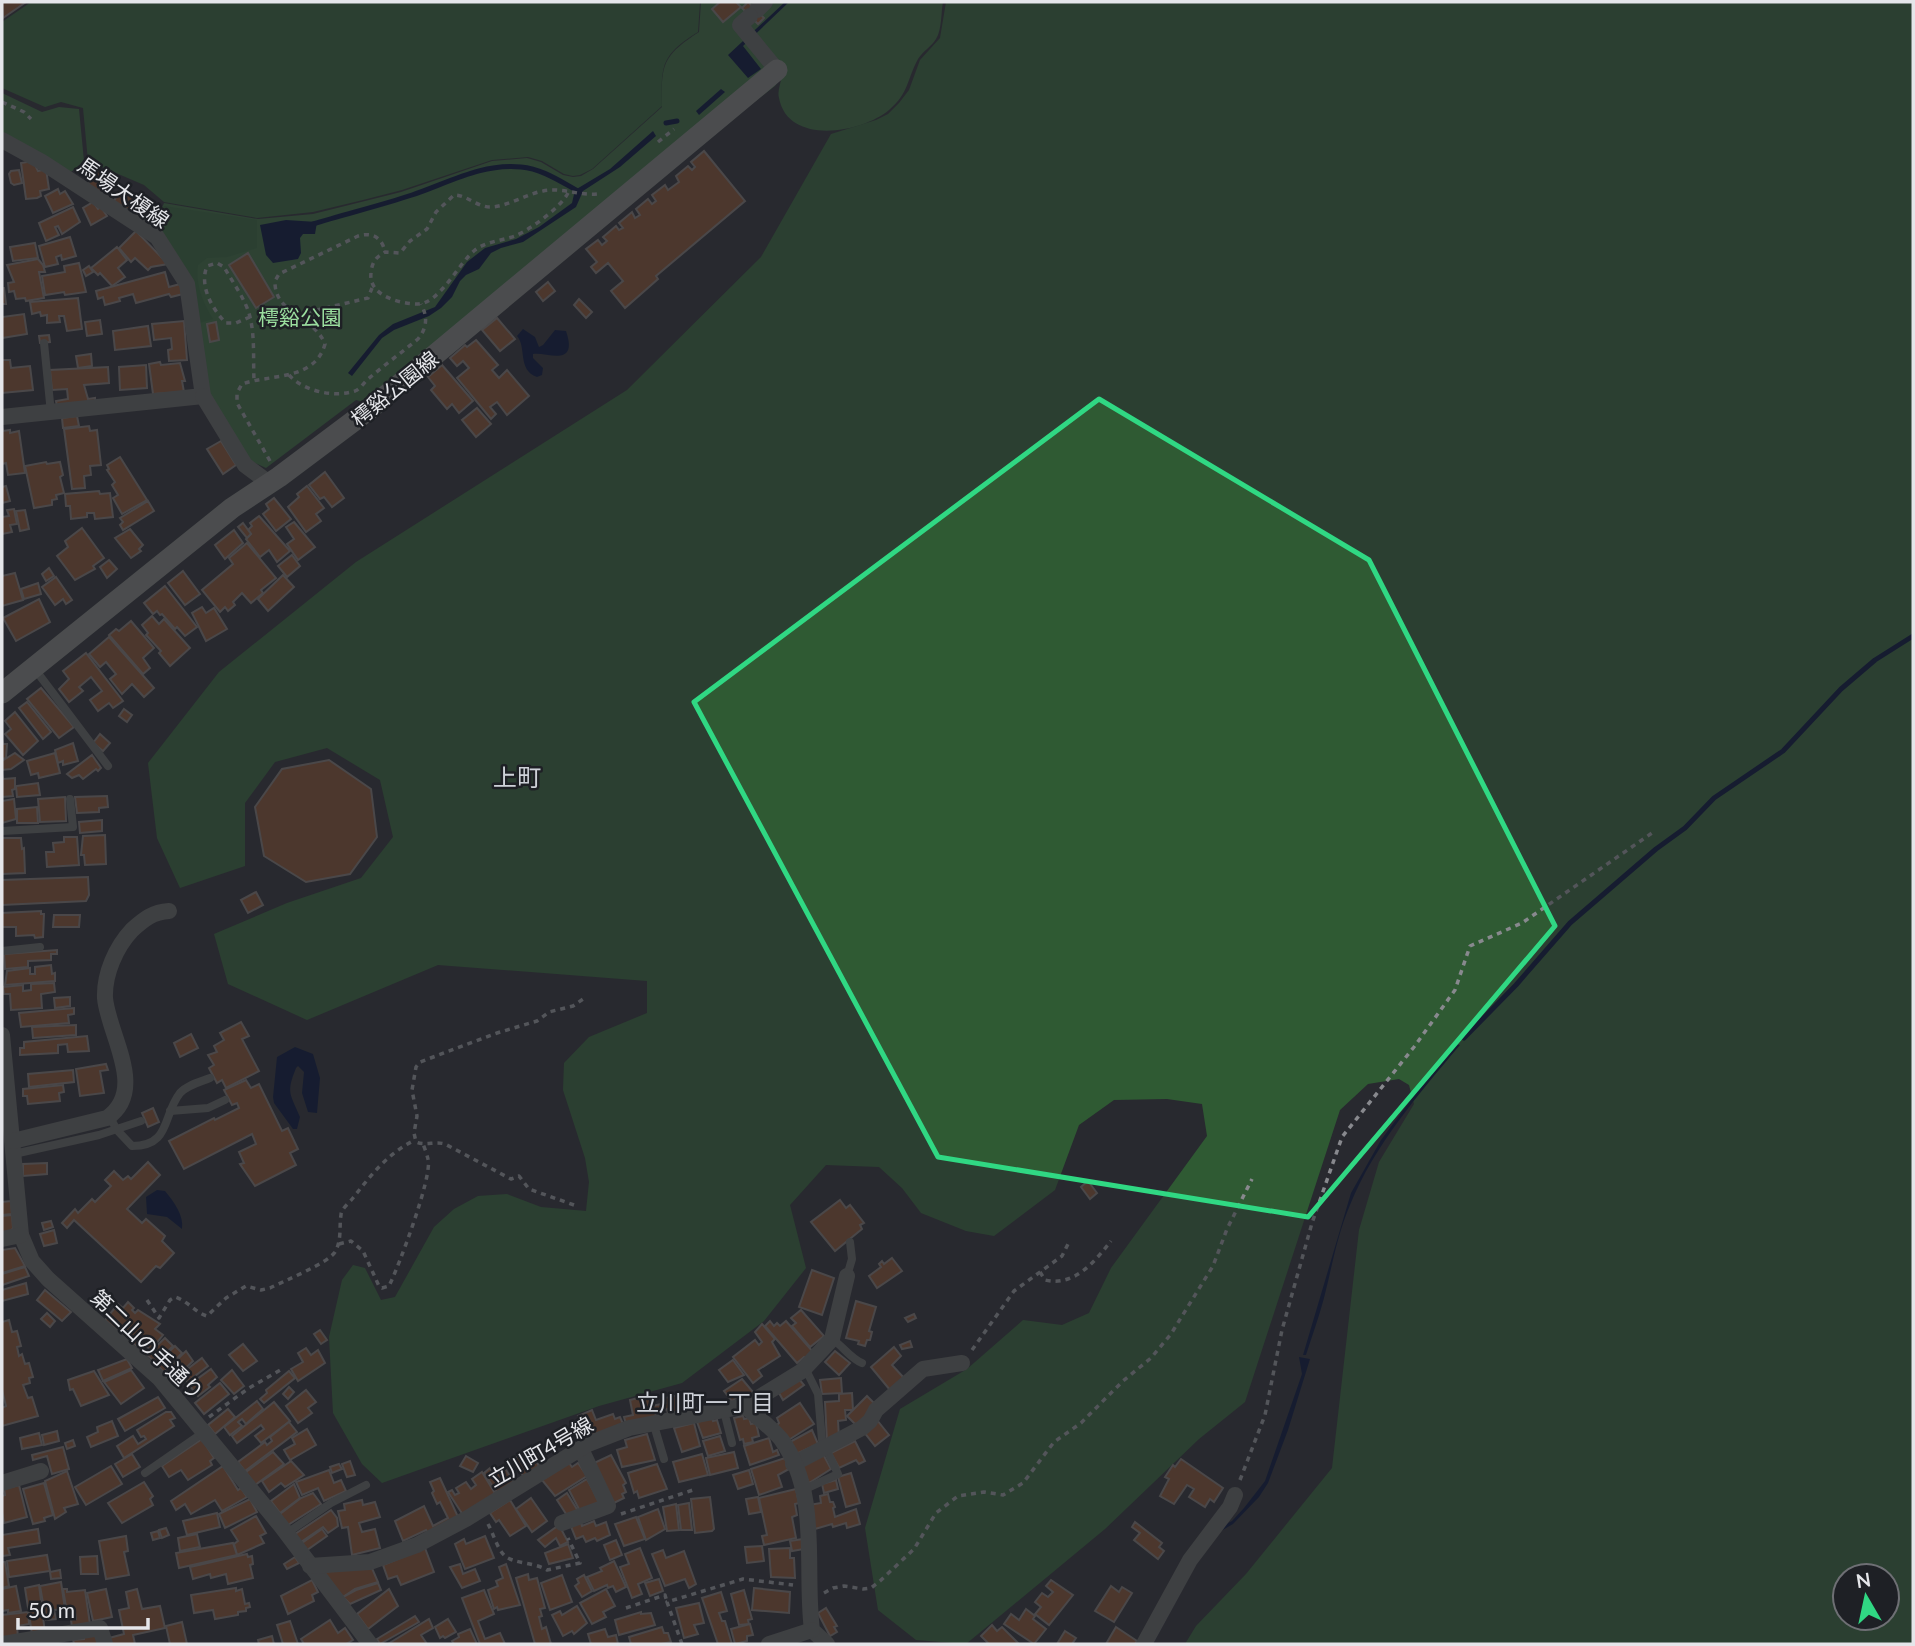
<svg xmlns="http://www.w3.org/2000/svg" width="1915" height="1646" font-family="Lato,'Noto Sans JP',sans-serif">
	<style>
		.green { fill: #355f39 }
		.forest { fill: #2f5a33; fill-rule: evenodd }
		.water { fill: #000d32 }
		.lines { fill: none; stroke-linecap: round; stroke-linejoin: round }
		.stream { stroke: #000d32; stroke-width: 5 }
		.building { fill: #79472a; stroke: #736c68; stroke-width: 2 }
		.path { stroke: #88898e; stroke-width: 3.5; stroke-dasharray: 5 5; stroke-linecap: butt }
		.lane { stroke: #5a5b59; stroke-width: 8 }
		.street { stroke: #5a5b59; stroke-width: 16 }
		.secondary { stroke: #757773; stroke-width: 21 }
		.marked { fill: none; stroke: #30d883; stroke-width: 5; stroke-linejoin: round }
		.labels { text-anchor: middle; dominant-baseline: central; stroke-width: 5; stroke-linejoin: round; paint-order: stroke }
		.street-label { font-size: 21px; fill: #e5e6ea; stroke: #1e2025 }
		.park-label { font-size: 21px; fill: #9add9e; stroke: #1e2025 }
		.neighbourhood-label { font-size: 23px; fill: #ced1d8; stroke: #1e2025 }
		.quarter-label { font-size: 24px; fill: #ced1d8; stroke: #1e2025 }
	</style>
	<rect width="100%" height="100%" fill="#28292f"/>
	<!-- green -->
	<g class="green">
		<path d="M701,2H943C941,12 942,30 936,39C932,46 923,51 918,59C907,79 909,93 889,110C862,133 788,146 779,98C777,91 781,84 781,78L775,86L363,402L356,400L266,468L251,461L208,392L192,286L152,231L164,203L258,219L313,214L401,192L492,161L527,158L541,162L563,175L573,177L581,176L593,169L662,107C661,65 662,56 699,32Z"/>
		<path d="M2,93L42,112L59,107L79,109L84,161L71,172L2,132Z"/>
	</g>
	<!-- forest -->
	<g class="forest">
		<path d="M31,2H700L698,32C661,55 661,65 662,106L592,169L580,175L573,176L564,174L542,161L528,157L492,160L402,190L363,200L313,212L257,218L164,202L144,185L88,161L83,108L61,102L45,107L2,88V22Z"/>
		<path d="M946,2H1913V1644H1185L1196,1626L1246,1574L1332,1468L1359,1230L1379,1162L1414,1104L1409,1085L1399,1079L1368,1084L1340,1110L1245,1402L1199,1439L1105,1529L966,1644L916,1640L878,1610L865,1528L900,1409L967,1369L1023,1320L1062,1325L1089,1313L1111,1268L1207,1136L1202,1104L1167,1099L1114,1100L1079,1125L1055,1190L994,1236L966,1231L921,1213L902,1188L879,1167L826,1165L790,1205L806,1268L764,1321L682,1383L599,1406L382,1483L362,1464L333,1413L329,1337L342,1280L353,1265L365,1268L381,1300L395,1297L434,1227L454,1209L478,1196L507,1194L541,1207L586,1211L589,1182L585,1158L563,1090L564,1063L589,1037L647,1013V981L438,965L307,1020L228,984L214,934L287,903L361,878L393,837L380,780L327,748L275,762L245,803V866L180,888L157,838L148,763L219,672L356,562L627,390L761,257L831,134L876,120L888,114L899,103L909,90L920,60L940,38ZM1845,1576H1887V1618H1845Z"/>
		<path d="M164,206L257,220V248L227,257L207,258L198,265C195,284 203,303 213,319L199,323L154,230Z"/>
	</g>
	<!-- water -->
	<g class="water">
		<path d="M785,2H789L743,46L761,69L748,78L728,55Z"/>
		<path d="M721,89L725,92L699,115L696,111Z"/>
		<path d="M653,131L656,136L620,167L583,191L576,207L523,242L501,248L491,253L479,269L466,275L460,281L452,297L441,308L429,316L394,330L382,338L352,376L348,373L379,335L393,324L435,307L467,262L485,248L516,239L539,227L572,203L575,190L610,169Z"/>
		<path d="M286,220L317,222L315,234H303L300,238L301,253L298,259L273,263L266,255L260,225Z"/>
		<path d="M523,329L535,337L539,347L543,345L555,330L566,331C579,369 545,351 533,354V358L543,368L542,375L537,377C517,370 527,347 517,336Z"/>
		<path d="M1457,1044L1460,1045C1418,1095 1375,1144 1350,1205C1337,1235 1332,1267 1324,1298C1319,1317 1312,1336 1306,1355H1303L1351,1193L1381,1140L1419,1089Z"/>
		<path d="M295,1047L313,1054L320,1078L317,1113L308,1112L302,1093L304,1072L298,1066L296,1068C286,1093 290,1093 300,1117L297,1129H293L274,1103L273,1097L277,1057Z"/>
		<path d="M157,1190L165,1191C174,1202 184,1215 182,1229L167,1217L147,1214L146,1197Z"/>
		<path d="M1299,1357L1310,1359L1288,1430L1268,1483L1259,1497L1233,1524L1221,1531L1198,1561L1153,1644H1149L1175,1591L1218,1528L1232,1521L1244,1508L1265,1481L1302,1374Z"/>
	</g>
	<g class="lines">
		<!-- stream -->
		<g class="stream">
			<path d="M666,123L677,121"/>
			<path d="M313,224C345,214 379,206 412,195C448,183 482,163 521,167C543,169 561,182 580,192"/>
			<path d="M1464,1038L1516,985L1570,923L1656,849L1685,828L1714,798L1783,751L1841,689L1875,660L1913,636"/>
		</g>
	</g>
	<!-- building -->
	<g class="building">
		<path d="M2,2H26L3,18Z"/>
		<path d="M720,2H736L741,7L723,22L712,9Z"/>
		<path d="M748,2L764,18L758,24L742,8Z"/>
		<path d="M704,151L745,201L656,276L658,279L625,308L611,291L623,281L608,263L596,273L591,267L597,262L586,249L598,240L602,245L607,241L603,237L616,226L619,230L623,228L619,223L632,212L635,218L640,215L636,209L648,199L652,204L656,201L652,195L665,185L668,190L679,182L676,176L688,166L692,170L695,167L691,162Z"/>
		<path d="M33,161L38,171L46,169L49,189L40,191L41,196L37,198L26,199L21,163Z"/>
		<path d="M99,168L116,180L103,198L86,187Z"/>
		<path d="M19,170L22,183L14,185L11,183L9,174L11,171Z"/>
		<path d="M122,188L148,205L138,220L112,204Z"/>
		<path d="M58,189L60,194L65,191L73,204L53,213L45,196Z"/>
		<path d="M93,202L98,209L101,207L107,216L91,225L83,208Z"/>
		<path d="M73,207L80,222L62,234L58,226L55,227L59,235L46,241L39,223Z"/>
		<path d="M136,231L168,264L151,267L148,270L135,258L131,262L119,248Z"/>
		<path d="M70,237L76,256L62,260L61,255L56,257L58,264L45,267L39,246Z"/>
		<path d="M35,243L38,258L13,261L10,247Z"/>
		<path d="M117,247L127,260L118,268L125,277L112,286L100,273L98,275L91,268Z"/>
		<path d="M248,253L274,297L256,308L229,265Z"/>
		<path d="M38,259L43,265L45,272H39L44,298L26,301L25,298L16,299L14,291L9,292L8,283L14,282L7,265Z"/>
		<path d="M79,263L86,292L65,295L64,292L45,295L42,276L65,272L64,266Z"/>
		<path d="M89,266L93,272L86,276L83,270Z"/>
		<path d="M165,272L169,287L180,284L183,294L171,297L169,294L136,303L133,294L119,298L120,301L105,305L103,297L98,299L96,291Z"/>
		<path d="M548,282L555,291L543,301L536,292Z"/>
		<path d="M2,288H4L6,304H2Z"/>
		<path d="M78,298L82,329L67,331L64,316H59L60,322L47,323V315L41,316L40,312L32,314L30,302Z"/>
		<path d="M579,299L592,312L586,318L574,305Z"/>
		<path d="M24,314L27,334L2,338V317Z"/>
		<path d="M497,318L515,339L500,351L482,330Z"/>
		<path d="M100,320L102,334L87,336L85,322Z"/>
		<path d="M184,321L187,360L169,361L168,350L172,349L171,338L154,340L152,324Z"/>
		<path d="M216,322L219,340L210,342L207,324Z"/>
		<path d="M148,326L151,346L115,350L113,331Z"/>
		<path d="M49,335L50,342L40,343L39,336Z"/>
		<path d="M476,340L498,365L492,370L499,378L507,370L529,396L507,415L497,402L490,407L496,414L491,419L457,378L469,368L463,361L457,366L450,358L465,345L467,347Z"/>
		<path d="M91,354L92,366L78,368L76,356Z"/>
		<path d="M2,360H10L11,368L30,366L33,390L2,393Z"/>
		<path d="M160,362L161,365L180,363L185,381H182L184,392L153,394L149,364Z"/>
		<path d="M146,365L147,388L120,390L119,367Z"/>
		<path d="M442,365L473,401L459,413L452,404L447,409L431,390L435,386L428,377Z"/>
		<path d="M108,367L109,383L84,385L88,399L95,398V403L57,406L56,401L68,399L67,389L52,390L50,370Z"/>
		<path d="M477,408L491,424L476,437L462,420Z"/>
		<path d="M77,416L79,426L63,428L62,418Z"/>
		<path d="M2,426L3,431L10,430V433L19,431L25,473L8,475L6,463L2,464Z"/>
		<path d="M89,426L90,431L97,430L101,465L90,466L91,475L84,476L85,488L72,489L64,429Z"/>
		<path d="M221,441L236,465L223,474L207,449Z"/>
		<path d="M120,457L147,500L122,514L113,498L118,495L112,485L115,482L107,470L109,469L107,465Z"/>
		<path d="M46,462L47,464L60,462L63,475L60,477L64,493L56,495L57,499L52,500V505L34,508L25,466Z"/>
		<path d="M325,472L344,498L332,507L324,497L320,499L309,485Z"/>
		<path d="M6,486L10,501L2,503V487Z"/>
		<path d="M307,486L324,508L316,514L321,521L306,532L288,507L299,497L297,494Z"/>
		<path d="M99,491L100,494L110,493L113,517L95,519L94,513H87V517L71,519L70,506H66L65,494Z"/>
		<path d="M274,498L291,519L276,531L263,514L269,509L266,504Z"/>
		<path d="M148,501L154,511L123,530L120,525L123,522L120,518Z"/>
		<path d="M14,509L17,524L10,525L12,532L2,534V517L9,516L7,510Z"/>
		<path d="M25,510L29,529L20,531L16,511Z"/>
		<path d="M259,516L290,551L277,562L269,550L260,557L246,539L251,534L248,530L252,526L250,523Z"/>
		<path d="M294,522L315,547L298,560L287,544L294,539L286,527Z"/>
		<path d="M243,523L251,534L247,538L238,527Z"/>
		<path d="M82,528L104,558L93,566L95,569L75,580L57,556L68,547L65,541Z"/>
		<path d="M130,529L143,545L139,549L141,551L131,558L115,538Z"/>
		<path d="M234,530L243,543L225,559L215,545Z"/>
		<path d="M247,543L276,578L261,590L263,593L251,603L242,593L233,602L235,605L228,611L225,607L220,612L202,590L233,564L229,558Z"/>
		<path d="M292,555L300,566L287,577L278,566Z"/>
		<path d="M109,560L117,569L107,578L100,567Z"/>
		<path d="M49,568L54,576L46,581L42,574Z"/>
		<path d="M183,571L200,594L185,605L168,583Z"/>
		<path d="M15,573L23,600L2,606V576Z"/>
		<path d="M283,575L294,587L268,611L258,599Z"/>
		<path d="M56,577L72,600L66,604L63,599L55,605L42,587Z"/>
		<path d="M38,583L41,594L24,599L21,589Z"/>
		<path d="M165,586L197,627L185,636L177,627L175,629L162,614L160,615L157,611L153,614L144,603Z"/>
		<path d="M39,599L50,622L16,641L3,618Z"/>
		<path d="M202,607L206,613L214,608L227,629L206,641L192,613Z"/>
		<path d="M152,616L159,624L164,619L190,648L170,666L159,653L161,651L146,635L148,633L142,625Z"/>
		<path d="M131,621L154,648L143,658L150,668L143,674L109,635L116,629L119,631Z"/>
		<path d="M109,637L154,688L144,697L132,684L122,694L110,679L116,674L106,662L100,667L89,654Z"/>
		<path d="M86,653L123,701L113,708L109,703L98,711L90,700L102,691L91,677L79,687L83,691L69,702L59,689L69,679L63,671Z"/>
		<path d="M41,688L74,727L59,738L27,699Z"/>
		<path d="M27,702L51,732L43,739L19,708Z"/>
		<path d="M124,709L132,715L127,722L119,716Z"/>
		<path d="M15,712L38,741L23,755L5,734L11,729L5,721Z"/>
		<path d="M100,734L110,743L103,751L93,743Z"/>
		<path d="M2,739L3,744H7L6,758L2,759Z"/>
		<path d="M73,743L78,761L63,765V761L58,763L55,750Z"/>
		<path d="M15,753L24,760L11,769L2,770V761Z"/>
		<path d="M55,753L60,773L39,778L38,773L31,775L27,761Z"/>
		<path d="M92,755L101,768L98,771L96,769L83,779L79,775L72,778L67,774Z"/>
		<path d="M329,760L371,789L377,837L350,874L306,882L264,856L255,807L282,769Z"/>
		<path d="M2,774L3,779L15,778V789L12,790L13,796L2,797Z"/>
		<path d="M38,783L40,795L17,797L16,786Z"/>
		<path d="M107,796L108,807L99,808V812L77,813L75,797Z"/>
		<path d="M65,797L66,821L40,822L38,799Z"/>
		<path d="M14,799L16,819L2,823V801Z"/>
		<path d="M37,807L38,823H17V809Z"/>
		<path d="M102,820V831L80,833L79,822Z"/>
		<path d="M105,835L106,864L85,865L84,855H81L83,836Z"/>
		<path d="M64,837H77L79,865L47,867L46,852H54L53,843L64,842Z"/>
		<path d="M2,838H21L22,849L24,848L25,873L2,874Z"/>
		<path d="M88,877L89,895L86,901L2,905V880Z"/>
		<path d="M256,892L263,905L248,913L241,900Z"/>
		<path d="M41,911V914H44L43,937L35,938L34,935L16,936V927H2V913Z"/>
		<path d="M54,915H80L79,927H53Z"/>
		<path d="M57,950V954H51V960L28,961V967L5,969L4,954Z"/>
		<path d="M51,965L52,974L55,973V981L5,985L7,971L30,968V974H35V967Z"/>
		<path d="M54,983L55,992L41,994L42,1008L11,1010L10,994H4L3,987L23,985V991L31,990V984Z"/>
		<path d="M70,997V1006L55,1008L54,998Z"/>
		<path d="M74,1008V1014L68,1015L69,1023L21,1027L19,1013Z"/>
		<path d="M241,1022L249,1036L242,1039L259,1071L226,1088L222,1080L217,1083L209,1068L214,1065L208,1055L217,1052L214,1046L224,1040L220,1033Z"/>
		<path d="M76,1025V1035L33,1038L32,1027Z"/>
		<path d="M191,1034L198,1048L180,1057L174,1043Z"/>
		<path d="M87,1036L89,1051L68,1052L67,1044L58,1045V1053L20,1055V1048H24V1042Z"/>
		<path d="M106,1064L108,1070L100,1071L104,1093L80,1096L76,1069Z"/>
		<path d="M73,1070L74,1082L29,1087L28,1074Z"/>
		<path d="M246,1080L251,1088L259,1084L282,1131L288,1128L298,1149L290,1153L296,1165L255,1186L240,1164L244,1163L239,1152L256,1144L252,1134L184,1169L169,1141L214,1118L215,1120L239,1108L237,1103L232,1105L224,1090Z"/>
		<path d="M63,1085L64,1092L59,1093L60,1101L28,1104L27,1096H23V1089Z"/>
		<path d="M153,1108L159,1122L148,1127L142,1113Z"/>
		<path d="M148,1162L160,1175L127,1209L142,1223L146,1219L165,1236L162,1241L174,1253L160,1268L156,1266L141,1282L74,1220L67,1228L62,1223L75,1209L78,1213L92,1199L95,1202L111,1186L105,1180L114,1171L123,1180L128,1176L131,1179Z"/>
		<path d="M47,1163V1174L23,1176V1164Z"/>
		<path d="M1088,1181L1097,1193L1090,1199L1081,1187Z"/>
		<path d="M840,1200L846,1208L850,1205L864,1223L860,1225L862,1229L835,1251L811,1222Z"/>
		<path d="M11,1201L12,1214L2,1215V1202Z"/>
		<path d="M12,1215L13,1228L11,1231L2,1233V1216Z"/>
		<path d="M51,1221L53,1227L44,1230L42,1223Z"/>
		<path d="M54,1230L57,1243L44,1246L40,1234Z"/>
		<path d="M15,1248L25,1266L2,1273V1250Z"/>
		<path d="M892,1258L902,1271L877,1288L869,1276L881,1267L879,1264L882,1261L884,1264Z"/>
		<path d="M25,1267L29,1276L2,1285V1274Z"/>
		<path d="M812,1270L834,1278L822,1315L799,1307Z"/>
		<path d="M26,1283L28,1294L2,1301V1290Z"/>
		<path d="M45,1290L71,1312L62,1321L37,1300Z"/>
		<path d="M856,1301L876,1307L869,1331L872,1332L870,1340H867L865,1346L858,1344L859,1341L846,1338Z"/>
		<path d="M128,1302L134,1308L132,1310L135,1313L138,1310L160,1324L155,1329L163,1335L151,1350L142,1343L139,1348L105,1320L118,1304L123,1308Z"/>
		<path d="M801,1310L824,1336L810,1347L792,1326L796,1323L791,1318Z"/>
		<path d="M47,1313L55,1321L50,1327L41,1319Z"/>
		<path d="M914,1314L916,1318L908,1322L905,1318Z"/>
		<path d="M9,1320L12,1332L17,1331L21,1346L17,1347L19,1356L22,1354L25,1364L29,1363L33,1377L29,1378L30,1383L23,1385L28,1398L32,1397L38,1416L2,1426V1408L6,1406L2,1390V1322Z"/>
		<path d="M770,1321L774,1326L777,1323L780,1326L786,1321L814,1353L806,1359L804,1357L797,1363L765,1326Z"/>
		<path d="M762,1324L775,1339L772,1342L780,1356L758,1370L762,1376L753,1383L733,1357L755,1340L759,1345L762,1342L755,1332Z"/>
		<path d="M320,1330L327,1340L321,1344L314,1334Z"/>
		<path d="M165,1338L173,1346L156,1363L147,1355Z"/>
		<path d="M910,1341L912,1347L902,1349L900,1345Z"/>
		<path d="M243,1344L257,1361L243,1371L229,1355Z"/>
		<path d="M175,1346L182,1353L164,1372L156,1364Z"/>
		<path d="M894,1347L901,1356L892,1365L904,1378L890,1390L871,1367Z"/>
		<path d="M306,1348L311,1355L318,1350L325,1363L298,1381L291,1369L303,1362L298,1353Z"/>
		<path d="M186,1351L193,1361L174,1379L166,1370Z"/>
		<path d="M835,1351L850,1363L839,1375L825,1362Z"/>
		<path d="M202,1358L208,1366L187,1382L181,1374Z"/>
		<path d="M127,1359L132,1368L103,1381L98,1370Z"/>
		<path d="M733,1360L744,1375L728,1382L719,1370Z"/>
		<path d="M211,1369L217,1377L208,1385L210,1387L198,1396L189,1385Z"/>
		<path d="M131,1370L144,1388L121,1404L104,1382Z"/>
		<path d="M232,1370L244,1386L234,1394L221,1380Z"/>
		<path d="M94,1371L109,1395L81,1406L73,1389L70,1390L68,1380Z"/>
		<path d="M289,1371L295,1378L264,1403L260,1399L267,1393L266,1390Z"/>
		<path d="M841,1378L842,1393L822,1394L820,1380Z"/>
		<path d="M742,1379L753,1392L740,1401L736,1398L732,1401L724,1391Z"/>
		<path d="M799,1379L804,1385L783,1400L779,1393Z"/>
		<path d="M220,1383L229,1394L204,1414L195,1403Z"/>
		<path d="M289,1387L294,1392L288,1399L283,1394Z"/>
		<path d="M306,1390L316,1402L308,1408L312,1413L298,1423L286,1406Z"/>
		<path d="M852,1393L853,1410H845L846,1420L838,1421L839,1438L827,1442L825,1402L839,1401V1394Z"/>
		<path d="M650,1395L652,1406L666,1403L665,1398L680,1395L683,1410L668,1414L667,1409L655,1412L656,1417L626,1424L624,1417L633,1415L630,1400Z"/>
		<path d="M867,1396L876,1405L858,1427L847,1416Z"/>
		<path d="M158,1397L165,1408L125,1431L118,1419Z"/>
		<path d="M257,1401L263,1409L246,1424L242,1419L238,1422L242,1426L230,1435L224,1427Z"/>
		<path d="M274,1402L290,1421L261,1443L255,1436L264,1429L261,1425L237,1443L232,1436Z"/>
		<path d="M800,1403L814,1424L787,1441L776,1426L779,1423L777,1418Z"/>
		<path d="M228,1409L235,1417L215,1434L208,1425Z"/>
		<path d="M592,1410L596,1420L613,1414L615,1419L620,1417L624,1426L593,1438L588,1425L582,1427L578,1416Z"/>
		<path d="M166,1412H171L175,1418L170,1420L174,1426L124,1458L117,1446L133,1436L138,1444L146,1439L144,1436L141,1437L137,1430Z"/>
		<path d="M743,1416L744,1419L749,1418L751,1424L756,1423L759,1436L752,1438L753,1442L744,1444L743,1439L740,1440L734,1418Z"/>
		<path d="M712,1418L713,1421L717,1420L721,1433L703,1438L697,1422Z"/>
		<path d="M877,1420L889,1435L875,1446L864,1432Z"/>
		<path d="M112,1421L118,1436L91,1447L87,1437L98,1432L97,1427Z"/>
		<path d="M289,1422L297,1432L245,1471L238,1462L265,1442L267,1445L272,1441L270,1437Z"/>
		<path d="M694,1423L700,1446L682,1452L674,1428Z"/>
		<path d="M307,1429L316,1445L290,1460L284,1450L295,1444L292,1438Z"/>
		<path d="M812,1430L818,1444L794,1455L788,1443Z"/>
		<path d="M57,1431L59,1441L44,1445L42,1435Z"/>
		<path d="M39,1433L42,1445L22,1449L20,1438Z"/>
		<path d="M647,1434L655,1460L622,1467L617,1450L627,1447L625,1440Z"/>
		<path d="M720,1436L725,1451L708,1456L703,1441Z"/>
		<path d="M769,1438L773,1452L777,1450L779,1455L750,1465L744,1446Z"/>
		<path d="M202,1439L214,1458L210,1461L212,1465L188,1480L181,1470L169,1477L162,1466Z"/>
		<path d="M73,1440L75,1446L67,1449L65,1443Z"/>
		<path d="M855,1441L865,1461L859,1464L856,1460L839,1468L831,1453Z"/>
		<path d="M63,1447L69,1469L52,1474L47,1456L33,1460L32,1455Z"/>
		<path d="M535,1451L539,1456L535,1459L540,1468L524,1477L510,1459Z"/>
		<path d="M273,1452L284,1464L255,1485L246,1472Z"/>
		<path d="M734,1452L738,1468L710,1475L706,1458Z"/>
		<path d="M132,1454L140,1467L123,1477L115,1464Z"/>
		<path d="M702,1454L708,1475L679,1482L673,1462Z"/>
		<path d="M823,1454L831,1469L809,1483L800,1464Z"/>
		<path d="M611,1455L626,1483L623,1485L626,1492L622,1494L624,1498L612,1504L592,1464Z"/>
		<path d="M466,1456L478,1463L473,1472L460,1466Z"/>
		<path d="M785,1458L789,1469L778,1475L782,1487L759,1495L751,1469Z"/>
		<path d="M1181,1459L1223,1488L1214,1502L1210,1499L1205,1507L1189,1497L1194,1489L1187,1485L1174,1504L1160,1496L1169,1479L1165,1477L1173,1465L1175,1467Z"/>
		<path d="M291,1461L304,1475L285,1487L281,1483L269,1492L262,1481Z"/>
		<path d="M350,1461L355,1475L347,1477L342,1464Z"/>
		<path d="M569,1463L572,1467L578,1463L587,1476L555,1496L542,1480Z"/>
		<path d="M339,1464L342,1469L332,1473L330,1467Z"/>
		<path d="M657,1464L667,1489L639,1498L637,1491L634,1493L628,1473Z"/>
		<path d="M111,1466L122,1484L86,1505L75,1487Z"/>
		<path d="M223,1466L238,1490L241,1488L247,1497L222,1511L215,1500L191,1514L185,1504L176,1510L171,1501Z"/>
		<path d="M490,1468L493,1474L505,1468L514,1483L498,1494L484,1473Z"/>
		<path d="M329,1470L334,1483L341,1480L346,1491L324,1501L318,1488L302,1495L296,1482Z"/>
		<path d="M749,1470L753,1484L738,1489L733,1475Z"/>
		<path d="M67,1471L78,1504L64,1508L66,1512L55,1519L45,1481Z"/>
		<path d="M482,1472L496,1495L463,1515L448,1492L452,1490L455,1495L459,1493L456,1488L466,1482L471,1489L476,1485L472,1479Z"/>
		<path d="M851,1473L860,1503L846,1507L838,1477Z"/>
		<path d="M440,1478L459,1519L428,1534L426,1530L403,1541L395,1521L424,1506L433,1526L448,1518L440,1502L437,1504L432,1493L434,1491L430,1482Z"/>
		<path d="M587,1479L600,1503L581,1513L569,1490Z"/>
		<path d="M836,1480L838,1489L824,1493L822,1484Z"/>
		<path d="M144,1482L153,1496L150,1499L153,1505L122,1523L108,1503Z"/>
		<path d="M44,1483L53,1515L44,1518L45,1521L33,1524L23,1489Z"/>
		<path d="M294,1484L300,1498L280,1513L271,1501Z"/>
		<path d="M19,1485L27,1517L4,1523L2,1512V1496L5,1495L4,1489Z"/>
		<path d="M796,1489L799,1503L795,1504L797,1515L792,1517L796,1538L764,1545L762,1536L767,1535L759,1498Z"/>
		<path d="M313,1493L321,1504L288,1525L280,1514L301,1498Z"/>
		<path d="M567,1493L578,1511L568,1517L557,1500Z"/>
		<path d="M828,1494L830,1502H833L835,1507L833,1508L835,1517L856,1509L860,1524L847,1528L846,1523L833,1527L832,1524L815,1529L809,1505L821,1503L820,1496Z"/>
		<path d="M710,1497L714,1529L712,1531L695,1533L691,1499Z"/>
		<path d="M758,1497L761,1512L749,1514L746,1499Z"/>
		<path d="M531,1498L547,1521L532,1532L516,1509Z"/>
		<path d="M250,1499L257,1512L225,1528L219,1514Z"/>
		<path d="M362,1500L363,1505L375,1502L380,1517L359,1523L362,1532L375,1529L380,1548L352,1555L348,1527L342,1528L338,1511L345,1510L344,1504Z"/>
		<path d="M510,1500L526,1526L510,1536L499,1520L496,1522L490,1513Z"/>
		<path d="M689,1503L692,1530H681L678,1505Z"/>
		<path d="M676,1504L679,1530L667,1531L663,1507Z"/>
		<path d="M658,1509L665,1529L646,1540L638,1517Z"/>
		<path d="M331,1510L337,1518L338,1526L328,1533L323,1527L301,1542L295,1534Z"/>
		<path d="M217,1513L220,1527L187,1535L183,1521Z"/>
		<path d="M256,1516L266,1533L260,1536L264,1543L237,1555L234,1544L238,1541L231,1530Z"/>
		<path d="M636,1517L645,1539L624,1546L615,1524Z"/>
		<path d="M580,1520L582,1526L594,1521L596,1526L606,1522L610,1535L597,1541L595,1538L586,1542L583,1536L576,1539L570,1524Z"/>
		<path d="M1135,1522L1162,1543L1159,1547L1164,1551L1158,1559L1134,1540L1140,1533L1132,1527Z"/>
		<path d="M559,1525L568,1542L560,1546L556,1538L545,1547L538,1540Z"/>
		<path d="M166,1528L169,1535L162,1538L159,1530Z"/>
		<path d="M38,1529L40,1543L8,1548L10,1555L2,1556V1535Z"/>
		<path d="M322,1529L327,1536L307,1550L302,1543Z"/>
		<path d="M158,1531L160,1538L153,1540L151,1533Z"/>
		<path d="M197,1534L200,1547L180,1551L178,1538Z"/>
		<path d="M126,1536L128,1551L124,1552L129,1575L106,1579L99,1541Z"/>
		<path d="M485,1536L494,1558L465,1569L455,1544L464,1539L466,1544Z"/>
		<path d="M803,1539L804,1549L792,1551L790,1541Z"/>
		<path d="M616,1540L622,1555L610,1560L604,1545Z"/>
		<path d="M233,1543L237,1555L179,1568L176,1553Z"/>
		<path d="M568,1544L573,1558L549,1564L545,1553Z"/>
		<path d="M762,1546L764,1561L747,1563L745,1547Z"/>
		<path d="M425,1548L434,1572L401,1585L397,1576L388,1579L383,1565Z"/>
		<path d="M640,1548L652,1578L638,1584L642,1594L632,1598L620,1567L629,1564L625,1554Z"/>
		<path d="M790,1548V1558H794L795,1578L771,1577L769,1549Z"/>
		<path d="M663,1550L666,1558L684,1551L696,1584L689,1588L685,1579L665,1586L652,1554Z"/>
		<path d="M247,1554L248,1557L252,1556L253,1564L250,1565L253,1578L228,1584L226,1574L211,1578L210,1574L193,1579L190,1567Z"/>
		<path d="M47,1555L50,1571L9,1577L7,1561Z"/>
		<path d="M97,1556L98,1574H81L80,1557Z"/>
		<path d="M295,1557L299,1563L287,1569L284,1564Z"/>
		<path d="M614,1561L626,1587L616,1592L613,1586L608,1588L607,1585L594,1591L587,1577L602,1571L600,1568Z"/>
		<path d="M2,1562H5L9,1586L2,1588Z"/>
		<path d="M460,1564L463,1574L475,1569L480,1581L462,1588L450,1567Z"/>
		<path d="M506,1564L520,1605L498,1610L497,1607L494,1609L488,1590L498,1586L496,1581L503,1578L499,1567Z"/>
		<path d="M371,1566L378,1582L355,1589L343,1597L323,1572Z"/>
		<path d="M60,1570L61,1578L51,1579L50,1572Z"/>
		<path d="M528,1574L529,1580L537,1578L545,1608L540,1609L542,1616L539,1617L542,1629L546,1627L551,1644H535L516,1578Z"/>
		<path d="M562,1575L572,1602L550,1610L541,1583Z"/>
		<path d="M584,1575L592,1591L582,1597L575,1586L579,1583L577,1579Z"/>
		<path d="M659,1579L663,1591L650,1596L645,1583Z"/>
		<path d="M312,1580L318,1592L312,1595L314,1601L288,1614L281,1596Z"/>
		<path d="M1051,1580L1073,1595L1049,1625L1035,1614L1041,1607L1035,1602L1042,1593L1048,1597L1053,1592L1046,1586Z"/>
		<path d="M61,1582L65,1609L54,1610L56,1619L46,1620L40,1586Z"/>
		<path d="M378,1583L381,1590L350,1604L343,1597L356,1590Z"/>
		<path d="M39,1585L45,1633L32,1634L25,1588Z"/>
		<path d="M16,1586L21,1611L8,1613V1610L2,1611V1589Z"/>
		<path d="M1111,1586L1119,1592L1122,1587L1132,1593L1114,1622L1095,1611Z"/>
		<path d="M236,1588V1591L242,1589L245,1604L249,1603L250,1607L246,1608V1611L238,1612V1615L215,1619L213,1610L194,1613L191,1595Z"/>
		<path d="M754,1588L790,1592L789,1613L752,1610Z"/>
		<path d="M63,1589H67V1592L85,1590L90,1624L72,1627L71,1620L76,1619L75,1612L67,1613Z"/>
		<path d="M106,1589L112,1617L93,1621L87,1593Z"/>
		<path d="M137,1589L142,1609L160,1606L165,1628L133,1635L135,1644H110L109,1638L124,1634L119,1610L129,1608L126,1592Z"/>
		<path d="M389,1589L398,1606L368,1629L357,1614Z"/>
		<path d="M606,1589L615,1606L603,1612L606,1617L592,1624L580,1603Z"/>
		<path d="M484,1590L494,1614L478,1621L485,1639L500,1633L505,1644H480L462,1598Z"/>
		<path d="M744,1590L752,1619L748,1620L749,1624L739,1625L731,1594Z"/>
		<path d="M721,1592L727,1611L719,1613L722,1621H725L732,1644H718L702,1598Z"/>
		<path d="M699,1603L704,1623L694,1625L698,1634L684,1638L676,1608Z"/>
		<path d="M577,1606L587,1623L574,1634L572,1631L563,1636L552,1615L560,1611L562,1615Z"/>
		<path d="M826,1608L837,1626L834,1627L837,1632L830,1636L818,1613Z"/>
		<path d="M1026,1609L1035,1616L1033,1619L1046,1629L1034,1644L1004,1624L1011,1614L1019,1620Z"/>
		<path d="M28,1612L29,1624L17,1626L18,1638L2,1640V1615Z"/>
		<path d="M641,1612V1614L651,1613L655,1625L619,1635L615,1620Z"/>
		<path d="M415,1616L419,1622L380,1644L377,1639Z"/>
		<path d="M429,1619L433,1628L421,1635L427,1644H388Z"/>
		<path d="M448,1619L456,1632L445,1638L443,1636L440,1638L435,1627Z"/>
		<path d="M330,1620L338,1633L345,1628L353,1640L346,1644H304L301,1639Z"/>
		<path d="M290,1621L298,1644H283L277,1625Z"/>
		<path d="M182,1622L187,1644H170L166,1626Z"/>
		<path d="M750,1624L753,1635L747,1636V1641L735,1644L731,1629Z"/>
		<path d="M992,1625L997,1631L1002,1627L1019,1644H989L981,1636Z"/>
		<path d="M662,1627L664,1633H668L671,1642L661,1644H631L629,1637Z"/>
		<path d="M1116,1627L1137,1641L1135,1644H1106Z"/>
		<path d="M470,1629L477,1644H454L452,1641L459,1637L458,1634Z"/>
		<path d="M605,1629L608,1637L616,1635L618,1644H591L588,1634Z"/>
		<path d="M1065,1631L1076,1638L1072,1644H1057Z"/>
		<path d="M97,1632L99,1644H70L74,1643L73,1640L84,1639V1634Z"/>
		<path d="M272,1636L274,1644H259L258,1640Z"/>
	</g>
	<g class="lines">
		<!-- path -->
		<g class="path">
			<path d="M2,102L24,112L31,119"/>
			<path d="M658,142L674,129"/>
			<path d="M568,193C560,208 531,229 515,236C501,241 487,241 475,250C458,264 440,303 418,304C399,304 368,295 371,273C372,262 376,257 385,252L400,253L410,241L427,229L436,212L454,195C467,195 477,207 490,207C507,207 526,194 543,191C561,187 579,196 598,194"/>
			<path d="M296,315L368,298L372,288"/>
			<path d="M250,317L236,323H226C212,309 199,286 207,266L217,263L224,267C233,283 246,300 250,317C255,337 253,360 254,380"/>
			<path d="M289,375C303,391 334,398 355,391C360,389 363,384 367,380C383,366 401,353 418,339C427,328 428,317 421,304"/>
			<path d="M270,461L237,403V393L242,384C270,374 315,381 325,344C314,316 274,314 275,281L279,274L358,236C372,232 382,237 385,252"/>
			<path d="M574,1205L529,1189L519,1176L511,1179L445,1144C435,1141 425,1146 416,1142L414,1133L417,1116L412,1090L416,1067L420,1062L497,1033L537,1021L549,1012L573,1006L586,997"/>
			<path d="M339,1244L351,1241L363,1251L379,1286L382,1288L389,1286C398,1268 433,1176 428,1159C427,1155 425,1149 423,1144"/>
			<path d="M1040,1272L1045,1280C1075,1287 1095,1261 1111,1241"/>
			<path d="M147,1300L159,1318L170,1300L175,1297C188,1301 196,1313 207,1316L226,1298L246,1286L261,1290L270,1288C284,1281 328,1263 335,1252C342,1240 339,1227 341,1215C341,1209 349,1203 353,1198C371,1175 388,1153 415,1140"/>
			<path d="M972,1350L1014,1291L1062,1256L1068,1244"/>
			<path d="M209,1417L249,1388L284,1368"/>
			<path d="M1240,1480L1265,1415L1282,1330L1312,1223L1342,1137L1414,1047L1455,990L1470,946L1522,923L1652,833"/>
			<path d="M621,1514L693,1490"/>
			<path d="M488,1524C493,1533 497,1548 504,1555C513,1564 534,1562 547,1570L580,1563L568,1538"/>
			<path d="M824,1593L833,1588L844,1586L863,1589L871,1588L880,1581L914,1549L936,1513L958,1496L984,1492L1003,1495L1023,1483L1054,1442L1081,1423L1123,1381L1151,1358L1171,1334L1213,1266L1227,1229L1252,1179"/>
			<path d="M626,1608L665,1595L667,1602"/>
			<path d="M682,1644L667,1602L743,1579L793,1585"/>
		</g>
		<!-- lane -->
		<g class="lane">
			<path d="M44,343L51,413"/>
			<path d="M34,668L108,766"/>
			<path d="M2,831L73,827L70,799"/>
			<path d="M2,951L40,947"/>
			<path d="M170,1111L208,1108L225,1100"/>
			<path d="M109,1116L117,1130L132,1146C171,1146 162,1116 180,1093C187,1085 200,1082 210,1078"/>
			<path d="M14,1154L99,1135L141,1121"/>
			<path d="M847,1276L852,1259L850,1242"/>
			<path d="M832,1339C843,1346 850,1358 862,1363"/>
			<path d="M724,1411L732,1443"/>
			<path d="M653,1422L664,1459"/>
			<path d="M145,1473L204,1432"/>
			<path d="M803,1490L838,1474L822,1440L818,1394L805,1368"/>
			<path d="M287,1533L331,1503L366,1485"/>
		</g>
		<!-- street -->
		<g class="street">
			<path d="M757,10L765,2"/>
			<path d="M750,16L740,25L777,70"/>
			<path d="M2,140L42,162L157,237L187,284L203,396L2,417"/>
			<path d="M203,396L245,465L269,483"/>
			<path d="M2,1035L21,1235L32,1261L48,1279L159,1378L281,1526L370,1644"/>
			<path d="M13,1141L107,1118C148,1090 108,1034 105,998C104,974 116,947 132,930C144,919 153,912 169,911"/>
			<path d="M2,1239L21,1235"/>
			<path d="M745,1406L802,1371L832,1339L847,1276"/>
			<path d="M793,1464L862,1428L870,1421L876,1410L923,1369L962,1363"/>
			<path d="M2,1483L41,1471"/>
			<path d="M562,1523L608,1506L581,1449"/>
			<path d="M310,1566L370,1562L417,1545L466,1519L588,1444L629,1428L745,1406C757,1417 771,1427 781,1439C821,1494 804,1568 812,1630L827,1644"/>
			<path d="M3,1644L100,1628L105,1644"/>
			<path d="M769,1644L812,1630"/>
			<path d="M1144,1644L1190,1560L1230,1507L1235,1495"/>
		</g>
		<!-- secondary -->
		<path class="secondary" d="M2,693L232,508L279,477L371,408L777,70"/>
	</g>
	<!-- marked area -->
	<path d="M0 0H1915V1646H0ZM1099,399L1369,560L1555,926L1308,1217L938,1157L694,702Z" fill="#28292f" fill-opacity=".55" fill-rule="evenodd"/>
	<path class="marked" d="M1099,399L1369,560L1555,926L1308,1217L938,1157L694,702Z"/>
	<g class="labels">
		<!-- street labels -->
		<g class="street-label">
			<text transform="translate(124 192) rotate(35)">馬場大榎線</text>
			<text transform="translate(394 388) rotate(-39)">樗谿公園線</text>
			<text transform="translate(148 1344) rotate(44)">第二山の手通り</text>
			<text transform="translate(540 1451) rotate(-30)">立川町4号線</text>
		</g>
		<!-- park labels -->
		<g class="park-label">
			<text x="300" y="316">樗谿公園</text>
		</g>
		<!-- neighbourhood labels -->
		<g class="neighbourhood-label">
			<text x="705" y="1402">立川町一丁目</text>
		</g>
		<!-- quarter labels -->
		<g class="quarter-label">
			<text x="517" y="776">上町</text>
		</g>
	</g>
	<!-- border -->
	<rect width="1915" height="1646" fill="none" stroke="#e5e6ea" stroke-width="7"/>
	<!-- north arrow -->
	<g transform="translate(1866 1597) rotate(351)"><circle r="33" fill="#1e2025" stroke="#6e6f74" stroke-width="2"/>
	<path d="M0-5L12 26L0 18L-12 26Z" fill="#30d883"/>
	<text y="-10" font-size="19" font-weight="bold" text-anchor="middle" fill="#e5e6ea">N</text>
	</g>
	<!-- scale -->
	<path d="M18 1618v10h130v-10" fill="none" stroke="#e5e6ea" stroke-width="3.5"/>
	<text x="28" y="1618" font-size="21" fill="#e5e6ea" stroke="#1e2025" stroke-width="5" paint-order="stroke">50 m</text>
</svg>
